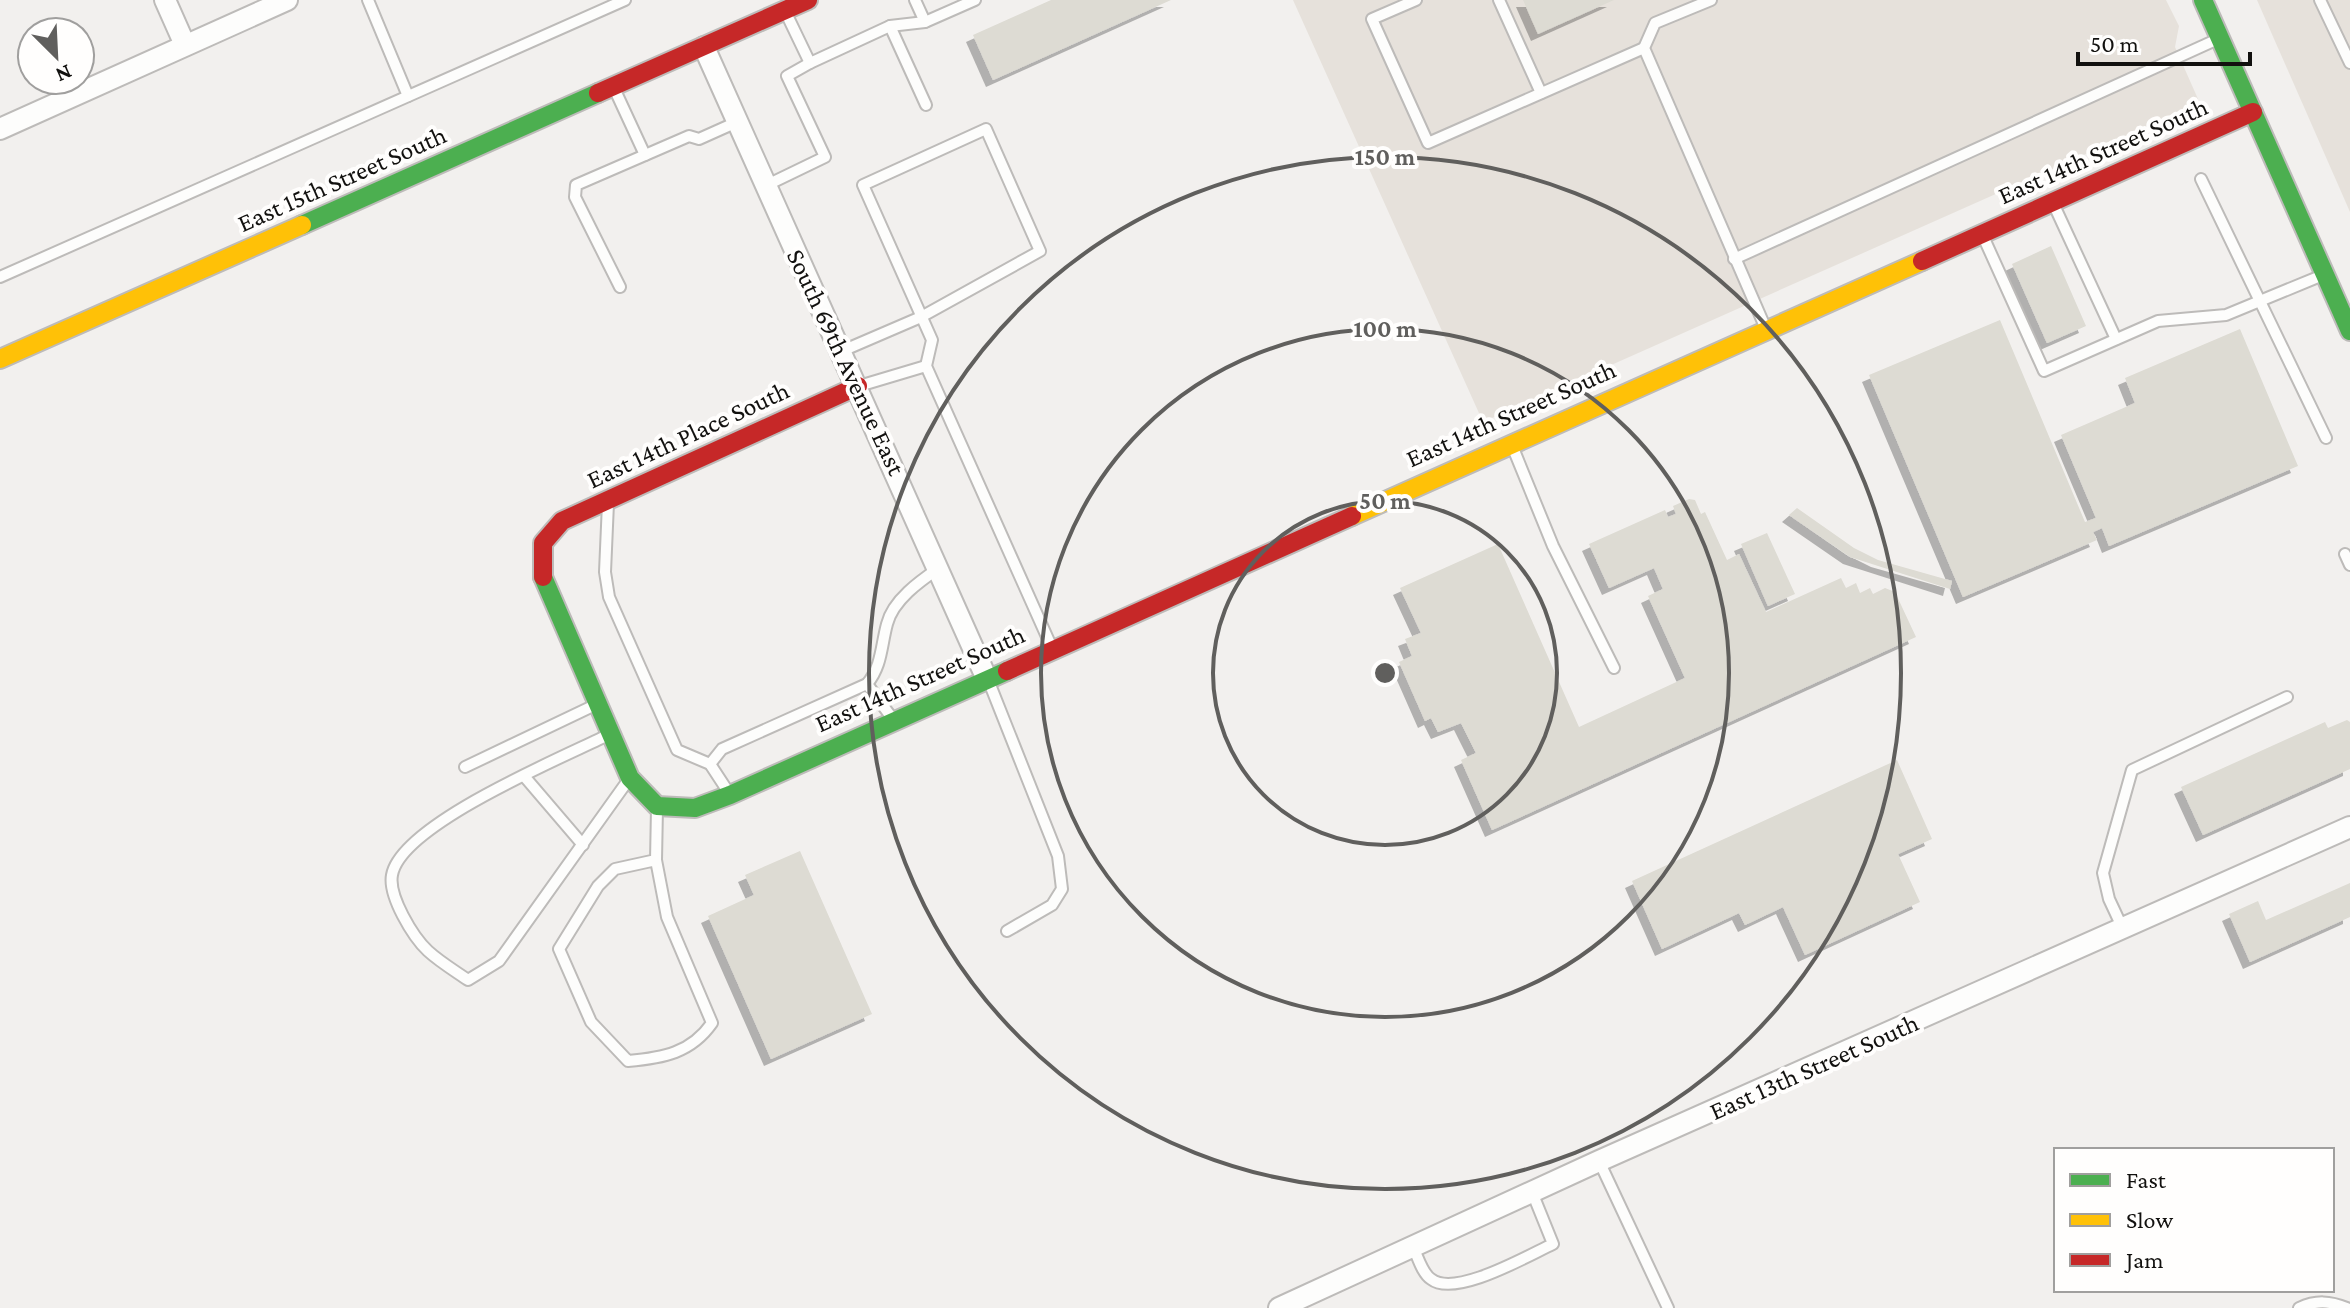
<svg xmlns="http://www.w3.org/2000/svg" width="2350" height="1308" font-family="'Crimson Pro',serif">
	<style>
		.built { fill: #e6e1db }
		.building { fill: #dddbd3; filter: url(#shadow) }
		.lines { fill: none; stroke-linecap: round; stroke-linejoin: round }
		.lane-casing { stroke: #bdbbb9; stroke-width: 14 }
		.street-casing { stroke: #bdbbb9; stroke-width: 24 }
		.fast-casing { stroke: #bdbbb9; stroke-width: 22 }
		.slow-casing { stroke: #bdbbb9; stroke-width: 22 }
		.jam-casing { stroke: #bdbbb9; stroke-width: 22 }
		.lane { stroke: #fdfdfc; stroke-width: 10 }
		.street { stroke: #fdfdfc; stroke-width: 20 }
		.fast { stroke: #4caf50; stroke-width: 18 }
		.slow { stroke: #ffc107; stroke-width: 18 }
		.jam { stroke: #c62828; stroke-width: 18 }
		.ring { fill: none; stroke: #605f5d; stroke-width: 4 }
		.labels { text-anchor: middle; dominant-baseline: central; stroke-width: 8; stroke-linejoin: round; paint-order: stroke }
		.street-label { font-size: 26px; fill: #12110f; stroke: #fffefd }
		.centre { fill: #605f5d; stroke: #fffefd; stroke-width: 4 }
		.ring-label { font-size: 24px; text-anchor: middle; font-weight: bold; fill: #605f5d; stroke: #fffefd; stroke-width: 8; stroke-linejoin: round; paint-order: stroke }
	</style>
	<defs>
		<filter id="shadow"><feDropShadow dx="-7" dy="7" stdDeviation="0" flood-color="#0004"/></filter>
	</defs>
	<rect width="100%" height="100%" fill="#f2f0ee"/>
	<!-- built -->
	<g class="built">
		<path d="M1293,0H2166L2179,26L2175,47L2198,99L2187,109L1483,422Z"/>
		<path d="M2257,0H2350V212Z"/>
	</g>
	<!-- building -->
	<g class="building">
		<path d="M1051,0H1171L993,80L973,35Z"/>
		<path d="M1523,0H1614L1538,34Z"/>
		<path d="M2051,246L2086,326L2047,343L2012,264Z"/>
		<path d="M2000,320L2085,522L2096,518L2061,435L2135,403L2125,378L2240,329L2298,466L2109,546L2102,528L2093,532L2097,540L1963,597L1869,375Z"/>
		<path d="M1689,499L1695,500L1701,514L1705,512L1727,560L1739,554L1766,612L1841,578L1846,588L1856,583L1860,593L1870,588L1873,594L1885,588L1895,592L1916,637L1492,830L1461,760L1476,753L1461,723L1438,732L1431,718L1425,721L1399,662L1412,656L1405,639L1421,633L1400,588L1498,544L1579,727L1685,678L1648,596L1663,589L1654,568L1609,588L1589,544L1665,510L1668,517L1676,514L1673,506Z"/>
		<path d="M1797,508L1854,548L1878,560L1952,581L1950,589L1850,557L1789,515Z"/>
		<path d="M1767,533L1795,594L1768,606L1741,544Z"/>
		<path d="M2347,720L2350,722V769L2203,835L2181,787L2325,722L2328,728Z"/>
		<path d="M1897,760L1932,839L1898,854L1920,902L1805,955L1783,907L1745,925L1739,913L1662,949L1632,881Z"/>
		<path d="M800,851L872,1014L771,1059L708,916L754,895L745,875Z"/>
		<path d="M2350,883V917L2250,962L2229,914L2258,901L2266,920Z"/>
	</g>
	<g class="lines">
		<!-- lane casing -->
		<g class="lane-casing">
			<g id="lane">
				<path d="M368,0L408,96"/>
				<path d="M915,0L925,22"/>
				<path d="M1416,0L1372,19L1428,143L1644,48"/>
				<path d="M1499,0L1541,93"/>
				<path d="M1711,0L1655,23L1644,48L1766,329"/>
				<path d="M2320,0L2350,63"/>
				<path d="M786,13L810,63L890,26L925,22L975,0"/>
				<path d="M890,26L926,105"/>
				<path d="M614,88L645,155"/>
				<path d="M2201,179L2326,438"/>
				<path d="M765,186L825,157L787,76L810,63"/>
				<path d="M2053,203L2116,339"/>
				<path d="M1982,234L2044,371L2158,321L2226,315L2323,275"/>
				<path d="M1734,259L2218,39"/>
				<path d="M0,277L625,0"/>
				<path d="M620,287L575,197L576,185L689,136L699,139L737,122"/>
				<path d="M842,351L921,317L1040,251L986,129L863,185L932,340L926,366L1052,648"/>
				<path d="M859,386L926,366"/>
				<path d="M1513,448L1553,546L1614,668"/>
				<path d="M608,503L605,572L609,597L677,750L710,764L729,793"/>
				<path d="M2345,554L2350,565"/>
				<path d="M989,682L1058,856L1062,889L1052,905L1007,931"/>
				<path d="M867,684L892,718"/>
				<path d="M610,734C564,757 401,824 392,875C388,896 413,937 428,951C440,962 455,971 468,980L499,961L629,779"/>
				<path d="M710,764L722,749L867,684C882,666 881,646 887,624C893,600 920,581 939,568"/>
				<path d="M465,767L595,705"/>
				<path d="M524,776L583,845"/>
				<path d="M656,860L615,869L598,886L559,949L591,1022L628,1061C663,1058 691,1053 712,1023L667,917L656,860L657,808"/>
				<path d="M2123,929L2109,899L2103,873L2132,770L2287,697"/>
				<path d="M1599,1161L1668,1308"/>
				<path d="M1413,1247C1418,1257 1422,1273 1431,1279C1455,1298 1527,1256 1553,1244L1532,1192"/>
				<path d="M2299,1308C2316,1300 2330,1301 2347,1308"/>
			</g>
		</g>
		<!-- street casing -->
		<g class="street-casing">
			<g id="street">
				<path d="M165,0L185,45"/>
				<path d="M704,47L986,677"/>
				<path d="M0,129L287,0"/>
				<path d="M1279,1308L1599,1161L2350,827"/>
			</g>
		</g>
		<!-- fast casing -->
		<g class="fast-casing">
			<g id="fast">
				<path d="M2203,0L2350,331"/>
				<path d="M302,225L598,93"/>
				<path d="M543,577L630,778L657,806L695,808L730,795L1007,671"/>
			</g>
		</g>
		<!-- slow casing -->
		<g class="slow-casing">
			<g id="slow">
				<path d="M0,359L302,225"/>
				<path d="M1352,516L1922,261"/>
			</g>
		</g>
		<!-- jam casing -->
		<g class="jam-casing">
			<g id="jam">
				<path d="M598,93L808,0"/>
				<path d="M1922,261L2253,112"/>
				<path d="M543,577V543L562,521L858,386"/>
				<path d="M1007,671L1352,516"/>
			</g>
		</g>
		<!-- lane -->
		<use href="#lane" class="lane"/>
		<!-- street -->
		<use href="#street" class="street"/>
		<!-- fast -->
		<use href="#fast" class="fast"/>
		<!-- slow -->
		<use href="#slow" class="slow"/>
		<!-- jam -->
		<use href="#jam" class="jam"/>
	</g>
	<!-- distance rings -->
	<g class="ring">
		<circle cx="1385" cy="673" r="172"/>
		<circle cx="1385" cy="673" r="344"/>
		<circle cx="1385" cy="673" r="516"/>
	</g>
	<g class="labels">
		<!-- street labels -->
		<g class="street-label">
			<text transform="translate(2103 151) rotate(-24)">East 14th Street South</text>
			<text transform="translate(342 179) rotate(-24)">East 15th Street South</text>
			<text transform="translate(846 362) rotate(65)">South 69th Avenue East</text>
			<text transform="translate(1511 414) rotate(-24)">East 14th Street South</text>
			<text transform="translate(688 435) rotate(-25)">East 14th Place South</text>
			<text transform="translate(920 679) rotate(-24)">East 14th Street South</text>
			<text transform="translate(1814 1067) rotate(-24)">East 13th Street South</text>
		</g>
	</g>
	<circle cx="1385" cy="673" r="12" class="centre"/>
	<g class="ring-label">
		<text x="1385" y="165">150 m</text>
		<text x="1385" y="337">100 m</text>
		<text x="1385" y="509">50 m</text>
	</g>
	<!-- legend -->
	<rect x="2054" y="1148" width="280" height="144" fill="#fffefd" stroke="#a09f9e" stroke-width="2"/>
	<rect x="2070" y="1174" width="40" height="12" fill="#4caf50" stroke="#a09f9e" stroke-width="2"/>
	<text x="2126" y="1188" font-size="24" fill="#12110f">Fast</text>
	<rect x="2070" y="1214" width="40" height="12" fill="#ffc107" stroke="#a09f9e" stroke-width="2"/>
	<text x="2126" y="1228" font-size="24" fill="#12110f">Slow</text>
	<rect x="2070" y="1254" width="40" height="12" fill="#c62828" stroke="#a09f9e" stroke-width="2"/>
	<text x="2126" y="1268" font-size="24" fill="#12110f">Jam</text>
	<!-- north arrow -->
	<g transform="translate(56 56) rotate(156)"><circle r="38" fill="#fffefd" stroke="#a09f9e" stroke-width="2"/>
	<path d="M0-6L14 30L0 20L-14 30Z" fill="#605f5d"/>
	<text y="-12" font-size="22" font-weight="bold" text-anchor="middle" fill="#12110f">N</text>
	</g>
	<!-- scale -->
	<path d="M2078 52v12h172v-12" fill="none" stroke="#12110f" stroke-width="4"/>
	<text x="2090" y="52" font-size="24" fill="#12110f" stroke="#fffefd" stroke-width="6" paint-order="stroke">50 m</text>
</svg>
